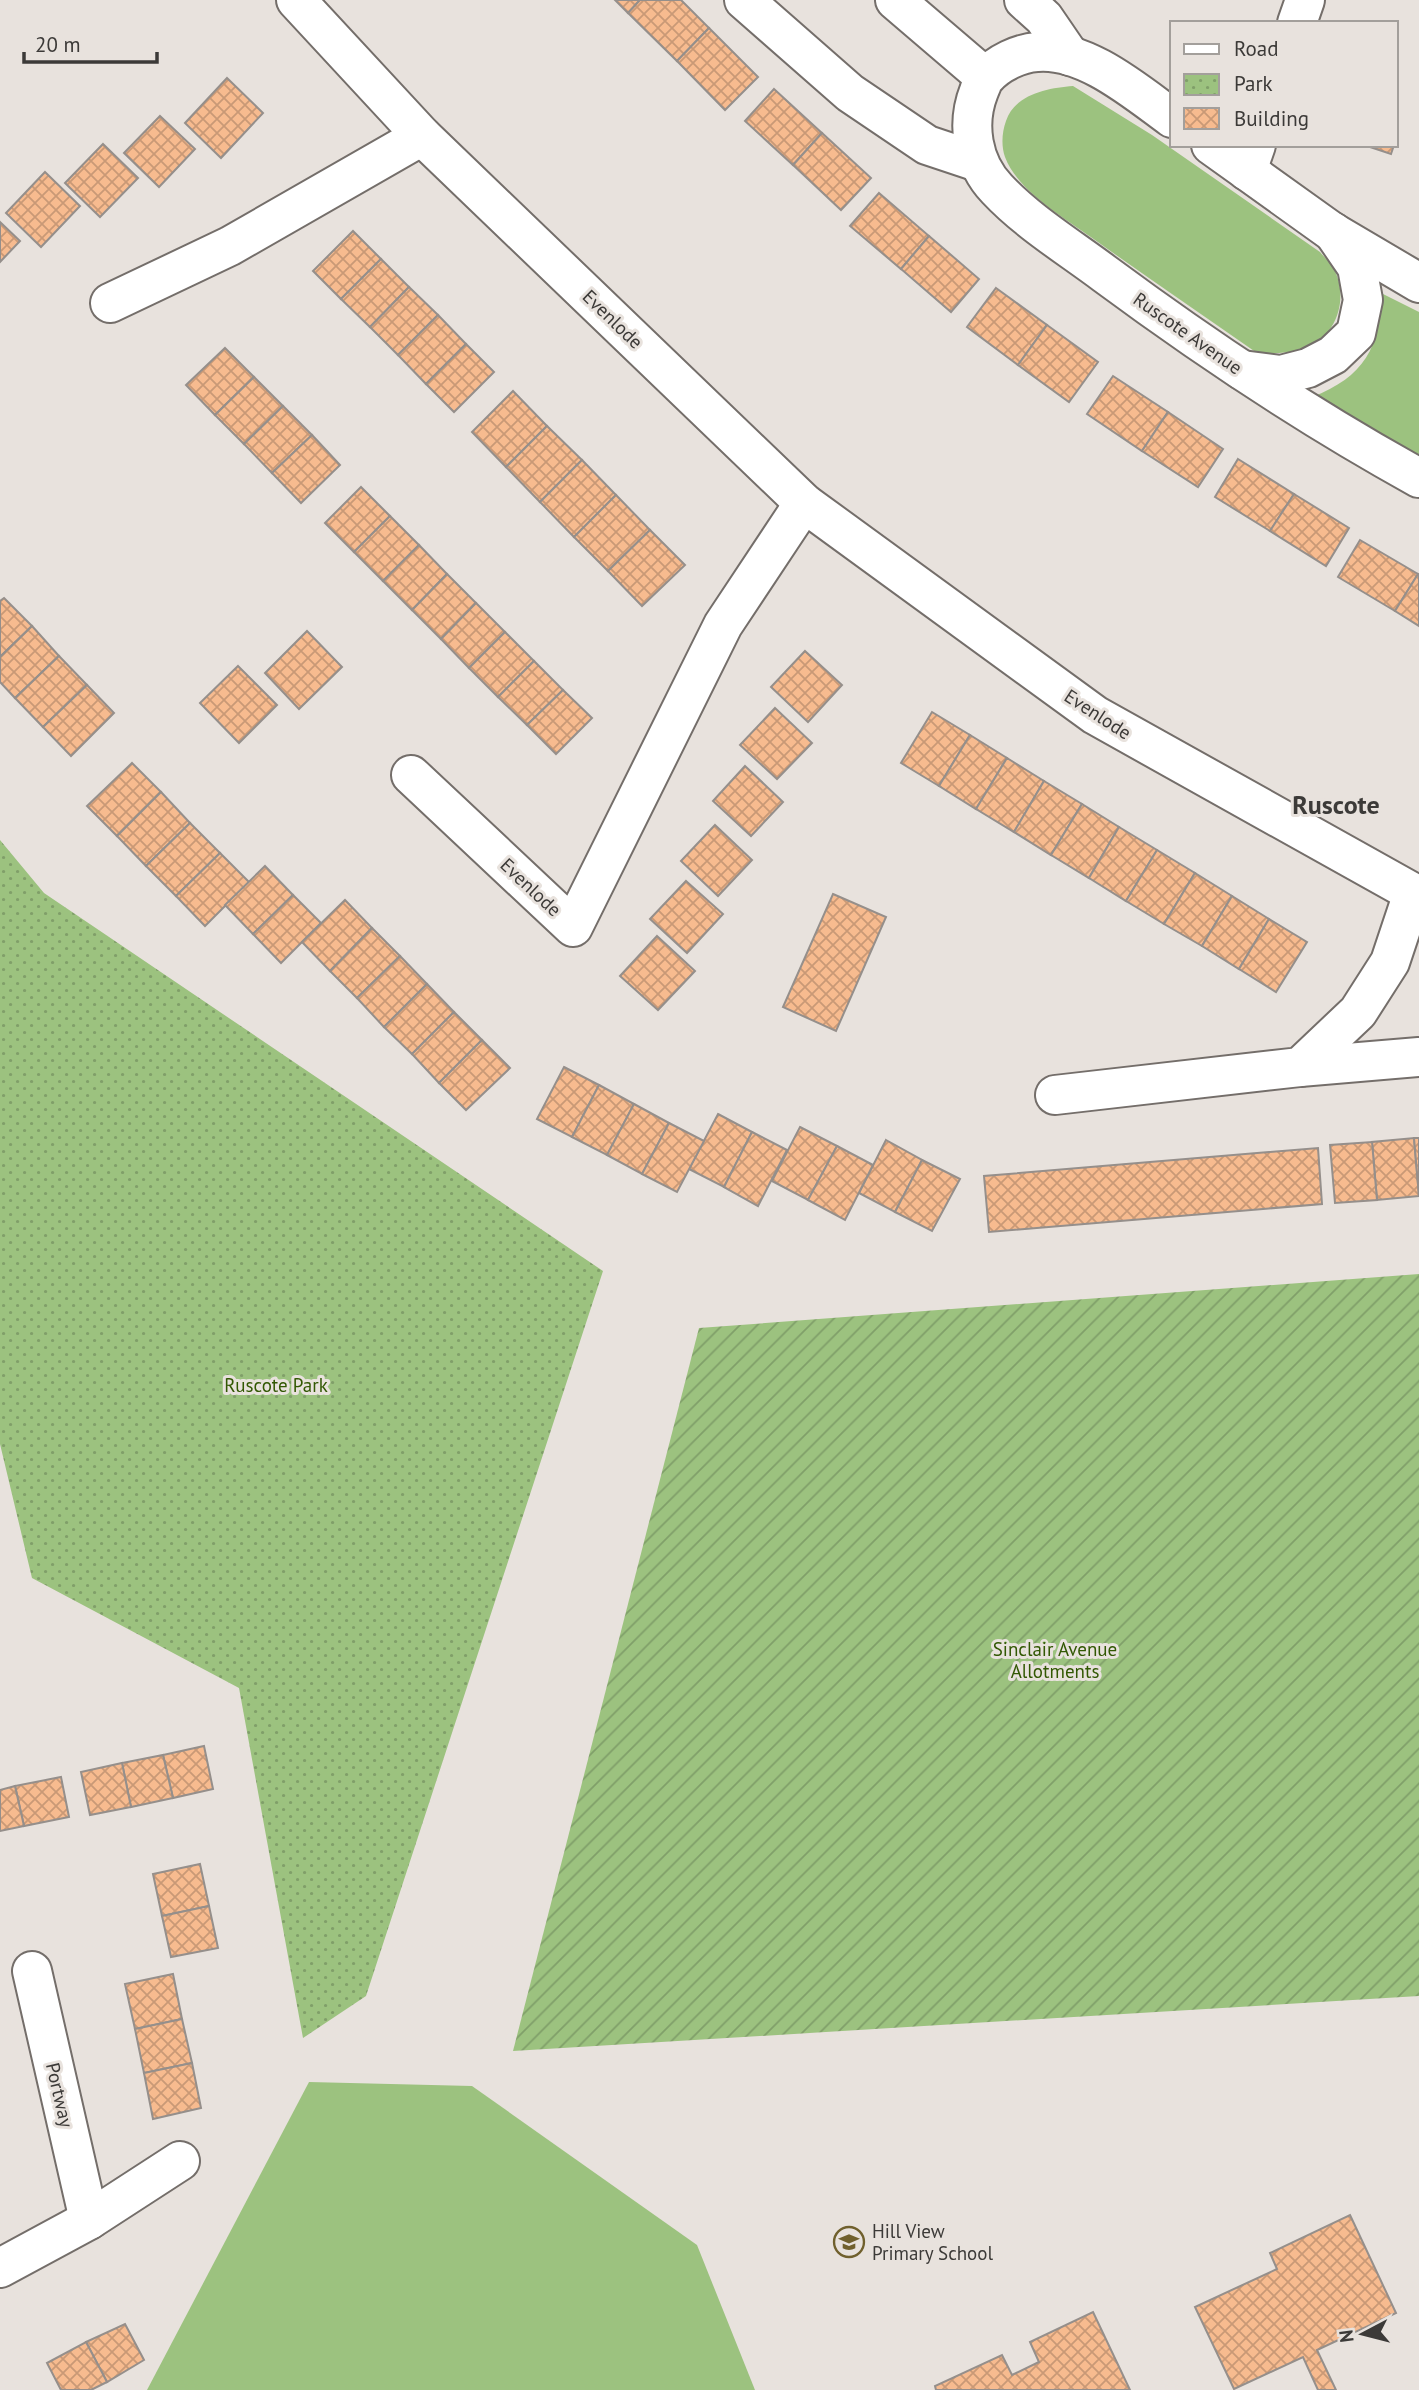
<svg xmlns="http://www.w3.org/2000/svg" width="1419" height="2390" font-family="'PT Sans',sans-serif">
	<style>
		.grass { fill: #9cc27f }
		.park { fill: url(#park-dots) }
		.garden { fill: url(#garden-furrows) }
		.building { fill: url(#building-cross-hatch); stroke: #958f8b; stroke-width: 2 }
		.lines { fill: none; stroke-linecap: round; stroke-linejoin: round }
		.minor-casing { stroke: #746e6a; stroke-width: 42 }
		.major-casing { stroke: #746e6a; stroke-width: 42 }
		.minor { stroke: #fff; stroke-width: 38 }
		.major { stroke: #fff; stroke-width: 38 }
		.labels { text-anchor: middle; dominant-baseline: central; stroke-width: 6; stroke-linejoin: round; paint-order: stroke }
		.street-label { font-size: 19px; fill: #3c3a38; stroke: #e8e2dd }
		.park-label { font-size: 19px; fill: #325803; stroke: #e8e2dd }
		.poi-label { font-size: 19px; fill: #3c3a38; stroke: #e8e2dd; text-anchor: start }
		.district-label { font-size: 26px; font-weight: bold; fill: #3c3a38; stroke: #e8e2dd }
	</style>
	<defs>
		<pattern id="park-dots" width="8" height="8" patternUnits="userSpaceOnUse" patternTransform="scale(1.75)"><rect width="8" height="8" fill="#9cc27f"/><path d="M2 2h.1M6 6h.1" fill="none" stroke="#809f69" stroke-width="1.8" stroke-linecap="round"/></pattern>
		<pattern id="garden-furrows" width="10" height="10" patternUnits="userSpaceOnUse" patternTransform="scale(1.75)"><rect width="10" height="10" fill="#9cc27f"/><path d="M-1 1l2-2M0 10L10 0M9 11l2-2" fill="none" stroke="#809f69"/></pattern>
		<pattern id="building-cross-hatch" width="8" height="8" patternUnits="userSpaceOnUse" patternTransform="scale(1.75)"><rect width="8" height="8" fill="#f7bb8f"/><path d="M0 0l8 8M0 8l8-8" fill="none" stroke="#c99976"/></pattern>
	</defs>
	<rect width="100%" height="100%" fill="#e8e2dd"/>
	<!-- grass -->
	<g class="grass">
		<path d="M1073,86L1152,135L1320,252C1324,257 1331,263 1334,269C1349,298 1337,336 1306,348C1290,354 1274,353 1257,353C1203,315 1148,278 1095,240C1066,219 1018,192 1005,157C1001,146 1002,132 1006,121C1015,94 1048,88 1073,86Z"/>
		<path d="M1381,293L1419,312V466L1312,397C1364,377 1381,347 1381,293Z"/>
		<path d="M309,2082L472,2086L697,2245L755,2390H147Z"/>
	</g>
	<!-- park -->
	<path class="park" d="M0,840L44,893L603,1271L366,1996L303,2038L239,1688L32,1578L0,1444Z"/>
	<!-- garden -->
	<path class="garden" d="M1419,1274V1996L513,2051L699,1328Z"/>
	<!-- building -->
	<g class="building">
		<path d="M615,0H640L628,13Z"/>
		<path d="M640,0H681L709,28L677,61L628,13Z"/>
		<path d="M709,28L758,77L725,110L677,61Z"/>
		<path d="M227,78L263,113L221,158L185,123Z"/>
		<path d="M774,89L822,133L793,165L745,121Z"/>
		<path d="M160,116L195,149L159,187L124,153Z"/>
		<path d="M822,133L871,178L841,210L793,165Z"/>
		<path d="M103,144L138,178L100,217L65,183Z"/>
		<path d="M1364,145H1394L1391,154Z"/>
		<path d="M45,172L80,206L41,247L6,213Z"/>
		<path d="M879,193L929,236L901,269L850,226Z"/>
		<path d="M0,222L20,241L0,262Z"/>
		<path d="M353,231L381,259L341,299L313,271Z"/>
		<path d="M929,236L979,279L951,312L901,269Z"/>
		<path d="M381,259L409,287L370,327L341,299Z"/>
		<path d="M409,287L438,315L398,355L370,327Z"/>
		<path d="M996,288L1047,325L1018,365L967,327Z"/>
		<path d="M438,315L466,344L426,384L398,355Z"/>
		<path d="M1047,325L1098,362L1069,402L1018,365Z"/>
		<path d="M466,344L494,372L454,412L426,384Z"/>
		<path d="M225,348L254,377L215,415L186,385Z"/>
		<path d="M1113,376L1168,412L1142,451L1087,414Z"/>
		<path d="M254,377L283,406L244,444L215,415Z"/>
		<path d="M513,391L547,426L506,467L472,432Z"/>
		<path d="M283,406L312,435L272,473L244,444Z"/>
		<path d="M1168,412L1223,449L1198,487L1142,451Z"/>
		<path d="M547,426L582,460L540,502L506,467Z"/>
		<path d="M312,435L340,465L301,503L272,473Z"/>
		<path d="M1238,459L1294,494L1270,531L1215,497Z"/>
		<path d="M582,460L616,495L574,537L540,502Z"/>
		<path d="M361,487L390,516L354,552L325,523Z"/>
		<path d="M1294,494L1349,528L1326,566L1270,531Z"/>
		<path d="M616,495L650,530L608,571L574,537Z"/>
		<path d="M390,516L419,545L383,581L354,552Z"/>
		<path d="M650,530L685,565L642,606L608,571Z"/>
		<path d="M1360,540L1418,574L1395,611L1338,577Z"/>
		<path d="M419,545L447,574L412,610L383,581Z"/>
		<path d="M447,574L476,603L441,639L412,610Z"/>
		<path d="M1418,574L1419,575V626L1395,611Z"/>
		<path d="M4,598L32,626L0,657V601Z"/>
		<path d="M476,603L505,632L469,668L441,639Z"/>
		<path d="M32,626L59,656L15,698L0,682V657Z"/>
		<path d="M307,631L342,667L299,709L265,673Z"/>
		<path d="M505,632L534,661L498,697L469,668Z"/>
		<path d="M805,651L842,685L808,722L771,687Z"/>
		<path d="M59,656L87,685L43,727L15,698Z"/>
		<path d="M534,661L563,690L527,725L498,697Z"/>
		<path d="M238,666L277,705L239,743L200,703Z"/>
		<path d="M87,685L114,713L71,756L43,727Z"/>
		<path d="M563,690L592,718L556,754L527,725Z"/>
		<path d="M775,708L812,743L777,779L740,745Z"/>
		<path d="M932,712L970,735L939,786L901,763Z"/>
		<path d="M970,735L1007,758L976,809L939,786Z"/>
		<path d="M1007,758L1044,781L1014,832L976,809Z"/>
		<path d="M132,763L161,792L117,836L87,806Z"/>
		<path d="M745,766L783,802L751,836L713,801Z"/>
		<path d="M1044,781L1082,804L1051,855L1014,832Z"/>
		<path d="M161,792L190,823L146,866L117,836Z"/>
		<path d="M1082,804L1119,827L1089,878L1051,855Z"/>
		<path d="M190,823L220,853L176,896L146,866Z"/>
		<path d="M715,825L752,860L718,896L681,861Z"/>
		<path d="M1119,827L1157,850L1126,901L1089,878Z"/>
		<path d="M1157,850L1195,873L1164,924L1126,901Z"/>
		<path d="M220,853L249,882L205,926L176,896Z"/>
		<path d="M265,866L293,895L253,934L225,905Z"/>
		<path d="M1195,873L1232,896L1202,946L1164,924Z"/>
		<path d="M686,881L723,914L687,953L650,919Z"/>
		<path d="M833,894L886,917L836,1031L783,1007Z"/>
		<path d="M293,895L321,923L281,963L253,934Z"/>
		<path d="M1232,896L1269,919L1239,969L1202,946Z"/>
		<path d="M345,900L372,928L330,971L302,942Z"/>
		<path d="M1269,919L1307,942L1276,992L1239,969Z"/>
		<path d="M372,928L400,956L357,998L330,971Z"/>
		<path d="M657,936L695,971L658,1010L620,976Z"/>
		<path d="M400,956L427,984L384,1027L357,998Z"/>
		<path d="M427,984L454,1012L412,1054L384,1027Z"/>
		<path d="M454,1012L482,1040L439,1083L412,1054Z"/>
		<path d="M482,1040L510,1068L466,1110L439,1083Z"/>
		<path d="M564,1067L599,1085L572,1137L537,1119Z"/>
		<path d="M599,1085L634,1104L607,1155L572,1137Z"/>
		<path d="M634,1104L669,1123L642,1174L607,1155Z"/>
		<path d="M718,1114L752,1132L724,1187L689,1169Z"/>
		<path d="M669,1123L704,1141L677,1192L642,1174Z"/>
		<path d="M800,1127L837,1146L808,1200L772,1181Z"/>
		<path d="M752,1132L787,1150L758,1206L724,1187Z"/>
		<path d="M1414,1138L1419,1196L1377,1200L1372,1142Z"/>
		<path d="M1414,1138H1419V1196Z"/>
		<path d="M886,1140L922,1160L895,1212L859,1193Z"/>
		<path d="M1372,1142L1377,1200L1335,1203L1330,1145Z"/>
		<path d="M837,1146L873,1165L845,1220L808,1200Z"/>
		<path d="M1318,1148L1322,1204L989,1232L984,1176Z"/>
		<path d="M922,1160L960,1179L932,1231L895,1212Z"/>
		<path d="M204,1746L213,1789L173,1798L163,1755Z"/>
		<path d="M163,1755L173,1798L131,1807L122,1763Z"/>
		<path d="M122,1763L131,1807L90,1815L81,1772Z"/>
		<path d="M61,1777L69,1817L24,1826L15,1786Z"/>
		<path d="M15,1786L24,1826L0,1831V1790Z"/>
		<path d="M200,1864L209,1906L162,1916L153,1874Z"/>
		<path d="M209,1906L218,1948L171,1957L162,1916Z"/>
		<path d="M173,1974L182,2019L135,2029L125,1984Z"/>
		<path d="M182,2019L192,2063L144,2073L135,2029Z"/>
		<path d="M192,2063L201,2108L153,2119L144,2073Z"/>
		<path d="M1350,2215L1396,2313L1317,2350L1336,2390H1318L1303,2357L1234,2389L1195,2307L1277,2269L1270,2253Z"/>
		<path d="M1093,2312L1130,2390H936L935,2386L1002,2355L1012,2375L1039,2362L1030,2342Z"/>
		<path d="M125,2324L144,2360L107,2382L86,2342Z"/>
		<path d="M86,2342L107,2382L91,2390H61L47,2363Z"/>
	</g>
	<g class="lines">
		<!-- minor casing -->
		<g class="minor-casing">
			<g id="minor">
				<path d="M296,0L422,136L804,503L1095,715L1419,896"/>
				<path d="M744,0L850,93L927,145L978,162"/>
				<path d="M1024,0L1044,18L1070,56"/>
				<path d="M1297,23L1305,0"/>
				<path d="M1247,171L1256,145"/>
				<path d="M110,303L230,246L422,136"/>
				<path d="M411,775L573,927L723,625L804,503"/>
				<path d="M1300,1067L1419,1057"/>
				<path d="M1055,1095L1300,1067L1358,1012L1390,962L1413,893"/>
				<path d="M32,1971L89,2220"/>
				<path d="M0,2268L89,2220L180,2161"/>
			</g>
		</g>
		<!-- major casing -->
		<g class="major-casing">
			<g id="major">
				<path d="M895,0L985,77"/>
				<path d="M1172,118C1136,92 1085,48 1037,52C1020,53 998,63 986,77C983,80 981,86 979,91C966,124 972,163 997,189C1028,222 1069,247 1105,274C1205,348 1310,418 1419,478"/>
				<path d="M1211,145L1331,231L1419,283"/>
				<path d="M1242,370L1281,375L1308,368L1333,355L1356,333L1363,300L1357,267L1333,232"/>
			</g>
		</g>
		<!-- minor -->
		<use href="#minor" class="minor"/>
		<!-- major -->
		<use href="#major" class="major"/>
	</g>
	<!-- icons -->
	<defs>
		<g id="school-ring" transform="scale(1.575)"><circle r="9.5" fill="#e8e2dd" stroke="#70602d" stroke-width="1.5"/><path d="M0-5L7-2L0 1L-7-2ZM-4 1L0 2.5L4 1V4Q0 6-4 4Z" fill="#70602d"/></g>
	</defs>
	<g fill-rule="evenodd">
		<use href="#school-ring" x="849" y="2242"/>
	</g>
	<g class="labels">
		<!-- street labels -->
		<g class="street-label">
			<text transform="translate(613 319) rotate(44)">Evenlode</text>
			<text transform="translate(1188 333) rotate(35)">Ruscote Avenue</text>
			<text transform="translate(1098 714) rotate(33)">Evenlode</text>
			<text transform="translate(531 887) rotate(43)">Evenlode</text>
			<text transform="translate(60 2095) rotate(77)">Portway</text>
		</g>
		<!-- park labels -->
		<g class="park-label">
			<text x="276" y="1385">Ruscote Park</text>
			<text x="1055" y="1649">Sinclair Avenue<tspan x="1055" dy="22">Allotments</tspan></text>
		</g>
		<!-- poi labels -->
		<g class="poi-label">
			<text x="872" y="2231">Hill View<tspan x="872" dy="22">Primary School</tspan></text>
		</g>
		<!-- district labels -->
		<g class="district-label">
			<text x="1336" y="804">Ruscote</text>
		</g>
	</g>
	<!-- legend -->
	<rect x="1170" y="21" width="228" height="126" fill="#e8e2dd" stroke="#a39f9b" stroke-width="2"/>
	<rect x="1184" y="44" width="35" height="10" fill="#ffffff" stroke="#a39f9b" stroke-width="2"/>
	<text x="1234" y="56" font-size="21" fill="#3c3a38">Road</text>
	<rect x="1184" y="74" width="35" height="21" fill="url(#park-dots)" stroke="#a39f9b" stroke-width="2"/>
	<text x="1234" y="91" font-size="21" fill="#3c3a38">Park</text>
	<rect x="1184" y="108" width="35" height="21" fill="url(#building-cross-hatch)" stroke="#a39f9b" stroke-width="2"/>
	<text x="1234" y="126" font-size="21" fill="#3c3a38">Building</text>
	<!-- north arrow -->
	<g transform="translate(1363 2334) rotate(263)" stroke="#e8e2dd" stroke-width="5" paint-order="stroke">
	<path d="M0-5L12 26L0 18L-12 26Z" fill="#3c3a38"/>
	<text y="-10" font-size="19" font-weight="bold" text-anchor="middle" fill="#3c3a38">N</text>
	</g>
	<!-- scale -->
	<path d="M24 52v10h133v-10" fill="none" stroke="#3c3a38" stroke-width="3.5"/>
	<text x="35" y="52" font-size="21" fill="#3c3a38" stroke="#e8e2dd" stroke-width="5" paint-order="stroke">20 m</text>
</svg>
